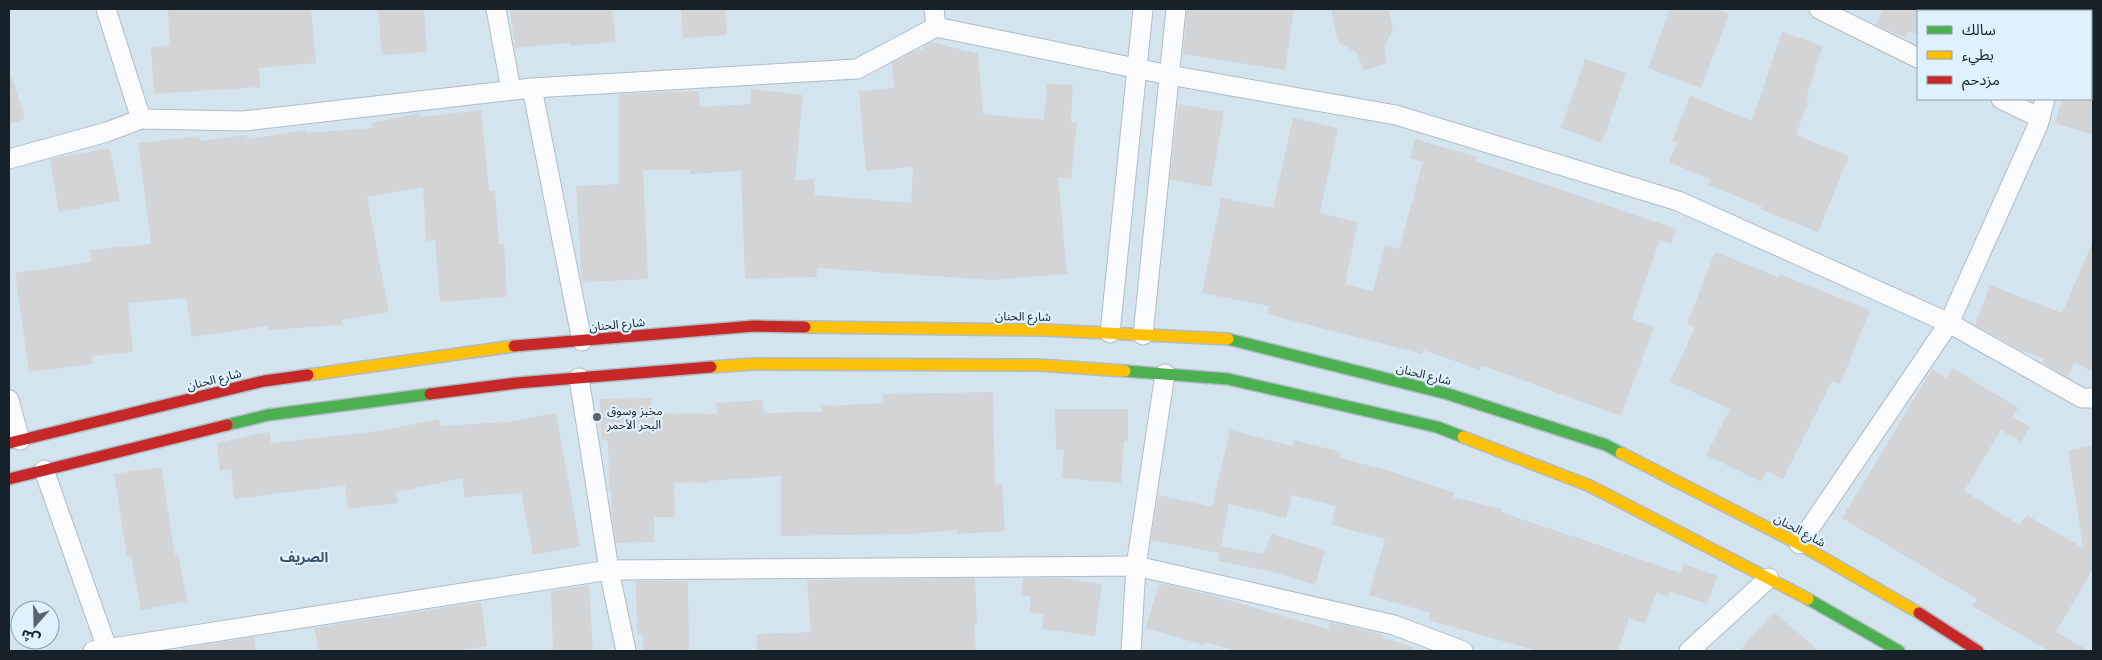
<svg xmlns="http://www.w3.org/2000/svg" width="2102" height="660" font-family="'Noto Sans','Noto Sans Arabic',sans-serif">
	<style>
		.building { fill: #d3d4d6 }
		.lines { fill: none; stroke-linecap: round; stroke-linejoin: round }
		.street-casing { stroke: #b0bcc5; stroke-width: 21 }
		.fast-casing { stroke: #b0bcc5; stroke-width: 14 }
		.slow-casing { stroke: #b0bcc5; stroke-width: 14 }
		.jam-casing { stroke: #b0bcc5; stroke-width: 14 }
		.street { stroke: #f9fbfd; stroke-width: 19 }
		.fast { stroke: #4caf50; stroke-width: 11 }
		.slow { stroke: #ffc107; stroke-width: 11 }
		.jam { stroke: #c62828; stroke-width: 11 }
		.poi-dot { fill: #59656e; stroke: #e0f1fe; stroke-width: 2 }
		.labels { text-anchor: middle; dominant-baseline: central; stroke-width: 4.5; stroke-linejoin: round; paint-order: stroke }
		.street-label { font-size: 12px; fill: #172129; stroke: #e0f1fe }
		.poi-label { font-size: 12px; fill: #172129; stroke: #e0f1fe; text-anchor: start }
		.neighbourhood-label { font-size: 14px; font-weight: bold; fill: #3b5466; stroke: #e0f1fe }
	</style>
	<rect width="100%" height="100%" fill="#d4e4ef"/>
	<!-- building -->
	<g class="building">
		<path d="M168,9H311L316,63L259,68L260,87L154,94L151,47L170,46Z"/>
		<path d="M378,9H424L427,52L382,55Z"/>
		<path d="M510,9H612L616,42L570,46L569,43L515,48Z"/>
		<path d="M681,9H725L727,35L683,38Z"/>
		<path d="M1187,9H1294L1285,70L1183,54Z"/>
		<path d="M1331,9H1388L1393,28L1384,48L1387,63L1364,70L1357,53L1338,42Z"/>
		<path d="M1670,9H1716L1729,14L1701,88L1648,68Z"/>
		<path d="M1883,9H1918V35L1909,31L1906,38L1876,25Z"/>
		<path d="M1782,32L1823,46L1806,98L1809,99L1796,135L1849,156L1818,232L1760,209L1762,206L1708,185L1710,179L1669,162L1677,143L1672,141L1690,96L1752,121Z"/>
		<path d="M932,42L978,54L983,114L1044,120L1047,84L1073,85L1071,122L1077,123L1071,179L1058,177L1067,274L992,280L817,268V277L745,279L741,171L690,174V170H643L648,279L582,282L576,186L619,184V94L699,91L700,107L750,104L751,89L803,95L795,180L814,179L815,195L911,203L913,167L866,171L859,91L894,88L892,63L915,51L922,50L923,47Z"/>
		<path d="M1585,59L1626,73L1602,143L1561,128Z"/>
		<path d="M9,77H12L25,119L9,124Z"/>
		<path d="M2062,99H2093V135L2055,123Z"/>
		<path d="M1178,104L1224,112L1211,187L1170,180Z"/>
		<path d="M481,110L489,191H495L499,244H504L507,297L440,302L435,240L426,241L423,187L367,197L389,312L342,320L343,325L268,330V326L192,337L186,298L128,303L133,352L92,356L93,364L29,372L15,273L92,262L90,250L151,244L138,143L200,136V141L247,135V139L305,130L306,133L372,128L371,123L420,113L421,117Z"/>
		<path d="M1293,118L1338,128L1320,213L1358,222L1345,284L1373,291L1385,245L1399,249L1423,162L1410,158L1415,139L1477,157L1476,161L1676,229L1671,244L1660,240L1632,319L1654,327L1621,416L1481,365L1480,370L1423,350L1422,354L1267,314L1269,306L1202,293L1221,198L1273,208Z"/>
		<path d="M110,148L120,201L59,212L50,159Z"/>
		<path d="M2093,241V372L2074,363L2068,377L2043,363L2044,359L2018,349L1975,325L1990,285L2062,313Z"/>
		<path d="M1715,252L1778,277L1780,274L1870,310L1840,384L1832,381L1783,479L1767,471L1761,482L1706,455L1730,409L1670,382L1695,327L1687,324Z"/>
		<path d="M1953,368L2018,408L2013,417L2030,427L2021,442L2001,430L1964,491L2020,525L2027,515L2083,548L2068,450L2093,446V569L2056,632L2089,651H2049L1972,606L1977,599L1842,518L1932,369L1946,378Z"/>
		<path d="M993,392L995,485L1002,484L1005,531L957,534V530L908,534L781,536V476L708,481V483L674,482L675,517H654V542L616,543L612,516L611,490H609L608,440H601L600,399L651,398V413L717,414L716,403L763,400L764,413L822,412V406L884,403L883,394Z"/>
		<path d="M1055,409H1128V441H1124L1121,483L1062,478L1064,450H1056Z"/>
		<path d="M556,413L580,546L533,555L521,493L464,497L463,478L396,492L398,503L348,509L345,485L234,499L231,469L220,471L217,443L256,434L270,432L271,443L379,431L439,419L440,426L508,422Z"/>
		<path d="M1230,430L1293,446L1294,440L1341,452L1340,458L1390,471L1455,493L1453,497L1502,509L1501,512L1681,573L1684,564L1717,576L1707,604L1670,592L1668,597L1656,593L1645,624L1629,618L1618,651H1537L1428,620L1430,613L1369,595L1385,539L1331,525L1336,506L1292,495L1286,518L1229,504L1221,546L1264,554L1271,534L1325,550L1315,585L1269,571L1218,561L1220,549L1219,553L1151,540L1158,495L1212,507Z"/>
		<path d="M161,467L175,555L178,554L187,601L141,610L131,556H127L114,474Z"/>
		<path d="M975,578L977,624H974L976,651H757V634L811,632L807,580Z"/>
		<path d="M1023,578H1059L1102,584L1095,636L1042,629L1044,614L1029,612L1031,597L1021,595Z"/>
		<path d="M636,581H688L689,651H643V635H637Z"/>
		<path d="M1159,583L1210,595L1328,629L1330,622L1368,631L1383,635L1382,638L1414,647L1413,651H1237L1205,642L1204,645L1146,628Z"/>
		<path d="M589,585L593,651H553L551,591Z"/>
		<path d="M481,602L487,646L454,651H319L314,628Z"/>
		<path d="M1774,612L1819,651H1739Z"/>
		<path d="M254,637L256,651H182L181,649Z"/>
	</g>
	<g class="lines">
		<!-- street casing -->
		<g class="street-casing">
			<g id="street">
				<path d="M106,9L141,119"/>
				<path d="M496,9L511,90"/>
				<path d="M934,9L936,27"/>
				<path d="M1819,9L1918,58"/>
				<path d="M2070,11L2071,9"/>
				<path d="M532,88L582,341"/>
				<path d="M2001,99L2040,118"/>
				<path d="M9,159L107,132L141,119L244,121L532,88L857,69L936,27L1169,75L1396,115L1678,201L1949,323L2082,398H2093"/>
				<path d="M1110,333L1143,9"/>
				<path d="M1143,335L1176,9"/>
				<path d="M579,378L609,570L626,651"/>
				<path d="M9,400L20,440"/>
				<path d="M44,470L108,651"/>
				<path d="M1799,544L1949,323L2038,125L2045,99"/>
				<path d="M93,651L609,570L1136,566L1394,625L1463,651"/>
				<path d="M1131,651L1136,566L1165,374"/>
				<path d="M1689,651L1769,578"/>
			</g>
		</g>
		<!-- fast casing -->
		<g class="fast-casing">
			<g id="fast">
				<path d="M1228,339L1448,394L1606,445L1621,453"/>
				<path d="M1125,371L1228,379L1437,427L1463,437"/>
				<path d="M227,425L268,415L430,394"/>
				<path d="M1808,599L1899,651"/>
			</g>
		</g>
		<!-- slow casing -->
		<g class="slow-casing">
			<g id="slow">
				<path d="M805,327L1045,330L1228,339"/>
				<path d="M711,367L753,364L1039,365L1125,371"/>
				<path d="M308,375L514,346"/>
				<path d="M1463,437L1590,486L1808,599"/>
				<path d="M1621,453L1799,544L1919,613"/>
			</g>
		</g>
		<!-- jam casing -->
		<g class="jam-casing">
			<g id="jam">
				<path d="M514,346L754,326L805,327"/>
				<path d="M430,394L517,383L711,367"/>
				<path d="M9,443L264,381L308,375"/>
				<path d="M9,479L227,425"/>
				<path d="M1919,613L1978,651"/>
			</g>
		</g>
		<!-- street -->
		<use href="#street" class="street"/>
		<!-- fast -->
		<use href="#fast" class="fast"/>
		<!-- slow -->
		<use href="#slow" class="slow"/>
		<!-- jam -->
		<use href="#jam" class="jam"/>
	</g>
	<!-- markers -->
	<circle class="poi-dot" cx="597" cy="417" r="5"/>
	<g class="labels">
		<!-- street labels -->
		<g class="street-label">
			<text transform="translate(1023 316) rotate(1)">شارع الحنان</text>
			<text transform="translate(617 324) rotate(-5)">شارع الحنان</text>
			<text transform="translate(1424 374) rotate(14)">شارع الحنان</text>
			<text transform="translate(214 379) rotate(-14)">شارع الحنان</text>
			<text transform="translate(1800 530) rotate(28)">شارع الحنان</text>
		</g>
		<!-- poi labels -->
		<g class="poi-label">
			<text x="607" y="410">مخبز وسوق<tspan x="607" dy="14">البحر الأحمر</tspan></text>
		</g>
		<!-- neighbourhood labels -->
		<g class="neighbourhood-label">
			<text x="304" y="556">الصريف</text>
		</g>
	</g>
	<!-- border -->
	<rect width="2102" height="660" fill="none" stroke="#172129" stroke-width="20"/>
	<!-- legend -->
	<rect x="1917" y="10" width="175" height="90" fill="#e0f1fe" stroke="#909ea9"/>
	<rect x="1927" y="26" width="25" height="8" fill="#4caf50" stroke="#909ea9"/>
	<text x="1962" y="35" font-size="15" fill="#172129">سالك</text>
	<rect x="1927" y="51" width="25" height="8" fill="#ffc107" stroke="#909ea9"/>
	<text x="1962" y="60" font-size="15" fill="#172129">بطيء</text>
	<rect x="1927" y="76" width="25" height="8" fill="#c62828" stroke="#909ea9"/>
	<text x="1962" y="85" font-size="15" fill="#172129">مزدحم</text>
	<!-- north arrow -->
	<g transform="translate(35 625) rotate(200)"><circle r="24" fill="#e0f1fe" stroke="#909ea9"/>
	<path d="M0-4L9 19L0 12L-9 19Z" fill="#59656e"/>
	<text y="-8" font-size="14" font-weight="bold" text-anchor="middle" fill="#172129">ش</text>
	</g>
</svg>
